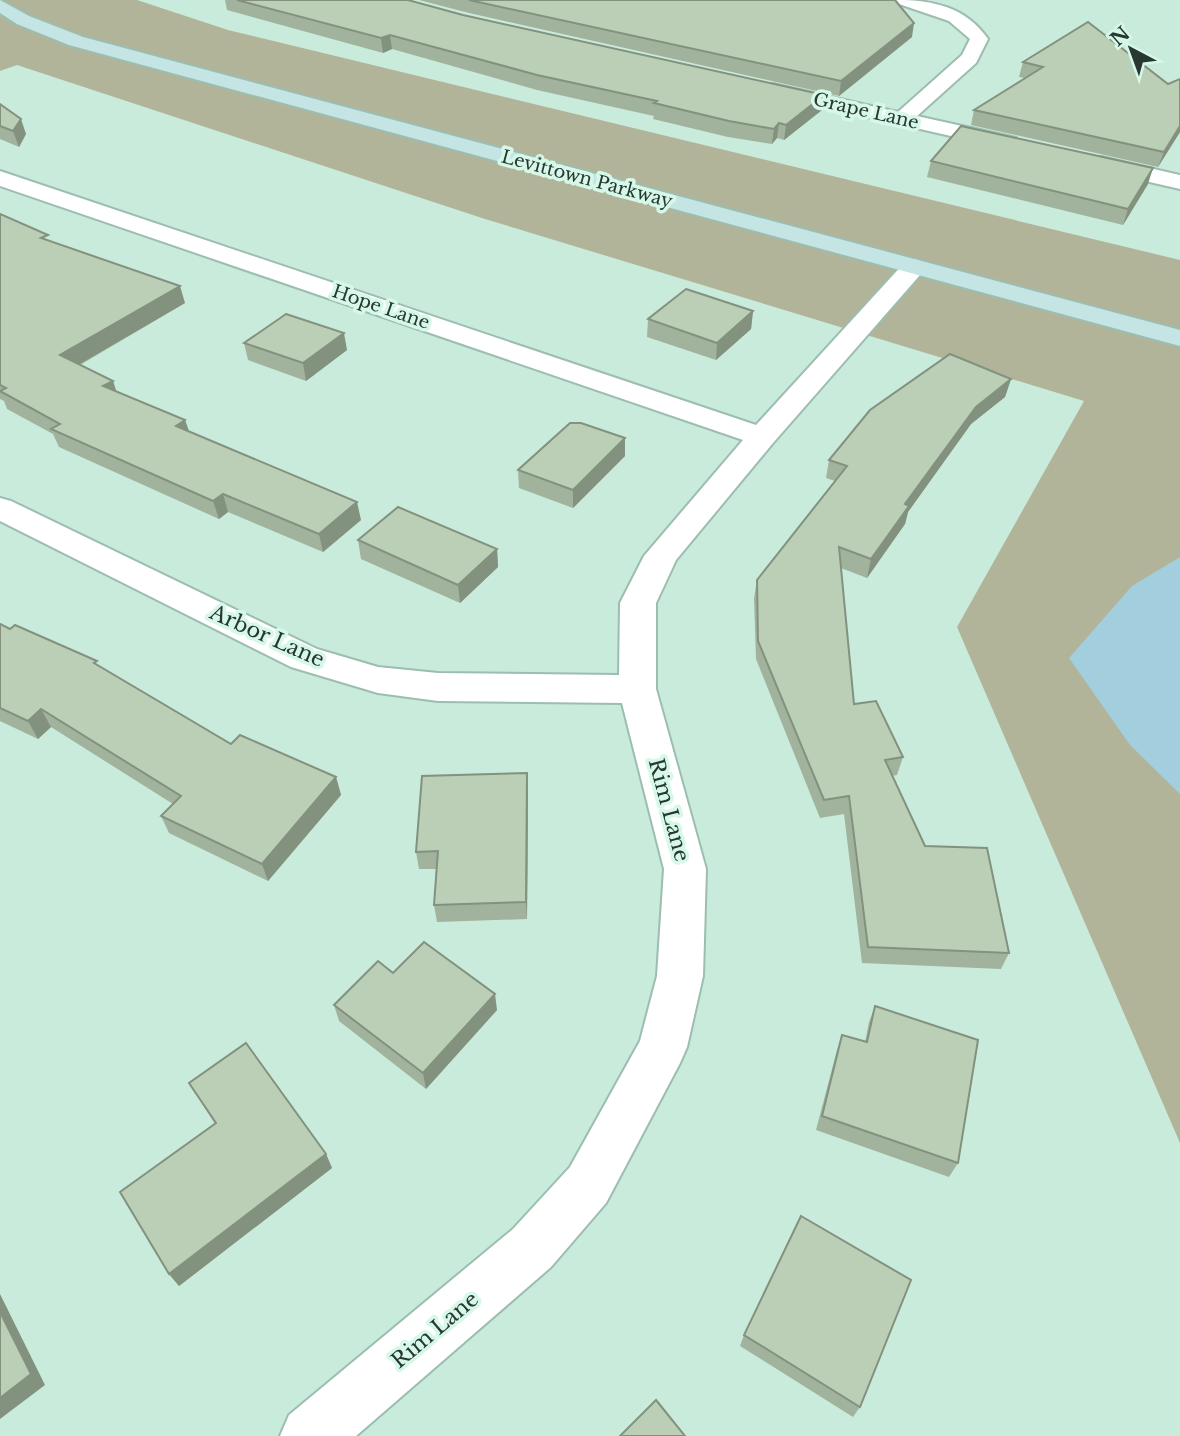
<svg xmlns="http://www.w3.org/2000/svg" width="1180" height="1436" font-family="'Libre Baskerville',serif">
	<style>
		.green { fill: #b2b499 }
		.water { fill: #a3cede }
		.lines { fill: none; stroke-linecap: round; stroke-linejoin: round }
		.street-casing { stroke: #9cbdaf; stroke-width: 4 }
		.secondary-casing { stroke: #9cbdaf; stroke-width: 4 }
		.street { fill: #fff; fill-rule: evenodd }
		.secondary { fill: #c5e5e5; fill-rule: evenodd }
		.wall { fill: #a1b29d }
		.shaded-wall { fill: #83917f }
		.building { fill: #bbcfb6; stroke: #83917f; stroke-width: 2 }
		.labels { text-anchor: middle; dominant-baseline: central; stroke-width: 7; stroke-linejoin: round; paint-order: stroke }
		.far-street-label { font-size: 18px; fill: #293731; stroke: #d6f8e9 }
		.street-label { font-size: 21px; fill: #293731; stroke: #d6f8e9 }
	</style>
	<rect width="100%" height="100%" fill="#c9ebdc"/>
	<!-- green -->
	<path class="green" d="M0,0H137L228,30L1180,260V1143L957,627L1084,401L485,219L17,65L0,71Z"/>
	<!-- water -->
	<path class="water" d="M1180,557V794L1130,745L1069,658L1132,586Z"/>
	<g class="lines">
		<!-- street casing -->
		<g class="street-casing">
			<g id="street">
				<path d="M896,0C933,0 966,7 988,39L976,63L917,116L1016,138L1019,143L1016,148L1008,149L766,94L763,90L766,86L773,84L898,112L962,55L970,39L949,21L899,4Z"/>
				<path d="M1101,157L1180,175V189L1093,169L1090,164L1093,159Z"/>
				<path d="M0,171L756,425L905,262L914,259L923,262L927,267L773,443L676,560L656,603V689L706,869L703,976L687,1047L680,1063L606,1203L551,1267L356,1436H280L289,1415L513,1229L570,1167L640,1041L657,976L664,869L622,703L438,701L378,693L291,667L0,521V498L11,501L317,649L378,667L438,673L619,675L620,603L644,556L743,440L0,186Z"/>
			</g>
		</g>
		<!-- secondary casing -->
		<g class="secondary-casing">
			<path id="secondary" d="M0,0L29,16L83,37L1180,330V346L69,45L17,24L0,13Z"/>
		</g>
		<!-- street -->
		<use href="#street" class="street"/>
		<!-- secondary -->
		<use href="#secondary" class="secondary"/>
	</g>
	<!-- wall -->
	<g class="wall">
		<path d="M225,0H408L463,15L824,95L822,110L784,140L777,138L772,144L728,137L653,119L654,116L537,90L392,49L383,53L227,10Z"/>
		<path d="M419,0H895L912,37L839,96L469,13Z"/>
		<path d="M1023,62L1168,84L1180,79V132L1158,167L971,125L974,110L1025,78L1019,77Z"/>
		<path d="M0,104L26,134L19,147L0,139Z"/>
		<path d="M931,161L1148,184L1123,225L927,177Z"/>
		<path d="M0,214L50,241L185,303L80,365L117,392L185,420L189,431L361,520L323,552L228,512L219,519L59,447L53,434L7,409L4,401L0,399Z"/>
		<path d="M753,311L751,329L716,360L647,337L648,319Z"/>
		<path d="M244,343L347,350L306,381L248,360Z"/>
		<path d="M1011,379L1005,397L971,424L908,512L905,524L867,578L841,568L854,704L903,757L897,775L892,776L925,846L1009,953L1001,969L862,963L844,814L820,818L756,659L754,598L757,580L835,481L826,478L829,460Z"/>
		<path d="M625,438V456L573,508L519,488L518,470Z"/>
		<path d="M358,540L497,549L498,567L460,603L361,559Z"/>
		<path d="M0,624L99,666L231,744L336,777L341,795L268,881L169,833L161,816L173,804L51,727L38,739L0,721Z"/>
		<path d="M527,773L528,791L527,919L437,922L434,905L436,869H419L416,852Z"/>
		<path d="M393,973L497,1010L426,1089L339,1021L334,1005Z"/>
		<path d="M875,1006L958,1163L949,1177L816,1130L837,1050L842,1035L865,1042L869,1022Z"/>
		<path d="M189,1083L326,1154L332,1168L179,1286L169,1274L215,1124Z"/>
		<path d="M744,1335L860,1407L853,1417L740,1346Z"/>
	</g>
	<!-- shaded-wall -->
	<g class="shaded-wall">
		<path d="M914,23L912,37L839,96L841,81Z"/>
		<path d="M390,35L392,49L383,53L381,38Z"/>
		<path d="M824,95L822,110L784,140L786,125Z"/>
		<path d="M21,119L26,134L19,147L13,131Z"/>
		<path d="M779,123L777,138L772,144L774,129Z"/>
		<path d="M1180,126V132L1158,167L1164,152Z"/>
		<path d="M1153,168L1148,184L1123,225L1128,209Z"/>
		<path d="M180,286L185,303L66,372L60,355Z"/>
		<path d="M753,311L751,329L716,360L717,343Z"/>
		<path d="M344,333L347,350L306,381L303,363Z"/>
		<path d="M1011,379L1005,397L971,424L908,512L905,524L867,578L871,559L905,504L976,407Z"/>
		<path d="M113,381L119,399L103,386Z"/>
		<path d="M185,420L191,438L176,426Z"/>
		<path d="M625,438V456L573,508V490Z"/>
		<path d="M223,494L228,512L219,519L213,501Z"/>
		<path d="M357,502L361,520L323,552L319,534Z"/>
		<path d="M497,549L498,567L460,603L458,585Z"/>
		<path d="M41,709L51,727L38,739L28,721Z"/>
		<path d="M527,773L528,791L527,919L526,902Z"/>
		<path d="M336,777L341,795L268,881L262,864Z"/>
		<path d="M495,994L497,1010L426,1089L423,1073Z"/>
		<path d="M326,1154L332,1168L179,1286L169,1274Z"/>
		<path d="M0,1294L45,1385L0,1419Z"/>
	</g>
	<!-- building -->
	<g class="building">
		<path d="M237,0H408L463,15L824,95L786,125L779,123L774,129L729,121L654,103L657,101L537,75L390,35L381,38Z"/>
		<path d="M469,0H895L914,23L841,81Z"/>
		<path d="M1088,22L1168,84L1180,79V126L1164,152L974,110L1043,67L1023,62Z"/>
		<path d="M0,104L21,119L13,131L0,126Z"/>
		<path d="M961,126L1153,168L1128,209L931,161Z"/>
		<path d="M0,214L48,235L41,238L180,286L60,355L113,381L103,386L185,420L176,426L357,502L319,534L223,494L213,501L51,429L60,424L0,391L6,388L0,385Z"/>
		<path d="M686,289L753,311L717,343L648,319Z"/>
		<path d="M286,314L344,333L303,363L244,343Z"/>
		<path d="M950,354L1011,379L976,407L905,504L909,506L871,559L839,547L854,704L876,701L903,757L885,760L925,846L987,848L1009,953L868,947L849,796L824,800L758,641L757,580L847,466L829,460L870,410Z"/>
		<path d="M570,423H581L625,438L573,490L518,470Z"/>
		<path d="M398,507L497,549L458,585L358,540Z"/>
		<path d="M0,624L10,629L15,625L97,661L94,663L231,744L240,735L336,777L262,864L161,816L181,796L41,709L28,721L0,708Z"/>
		<path d="M527,773L526,902L434,905L438,851L416,852L422,776Z"/>
		<path d="M424,942L495,994L423,1073L334,1005L378,961L393,973Z"/>
		<path d="M875,1006L978,1040L958,1163L822,1116L842,1035L867,1042Z"/>
		<path d="M246,1043L326,1154L169,1274L120,1192L216,1123L189,1083Z"/>
		<path d="M801,1216L911,1280L860,1407L744,1335Z"/>
		<path d="M0,1312L31,1374L0,1398Z"/>
		<path d="M656,1400L685,1436H620Z"/>
	</g>
	<g class="labels">
		<!-- far-street labels -->
		<g class="far-street-label">
			<text transform="translate(866 111) rotate(13)">Grape Lane</text>
			<text transform="translate(587 179) rotate(15)">Levittown Parkway</text>
			<text transform="translate(381 307) rotate(19)">Hope Lane</text>
		</g>
		<!-- street labels -->
		<g class="street-label">
			<text transform="translate(267 636) rotate(24)">Arbor Lane</text>
			<text transform="translate(669 810) rotate(75)">Rim Lane</text>
			<text transform="translate(435 1330) rotate(-40)">Rim Lane</text>
		</g>
	</g>
	<!-- north arrow -->
	<g transform="translate(1131 49) rotate(319)" stroke="#d6f8e9" stroke-width="5" paint-order="stroke">
	<path d="M0-5L12 26L0 18L-12 26Z" fill="#293731"/>
	<text y="-10" font-size="19" font-weight="bold" text-anchor="middle" fill="#293731">N</text>
	</g>
</svg>
